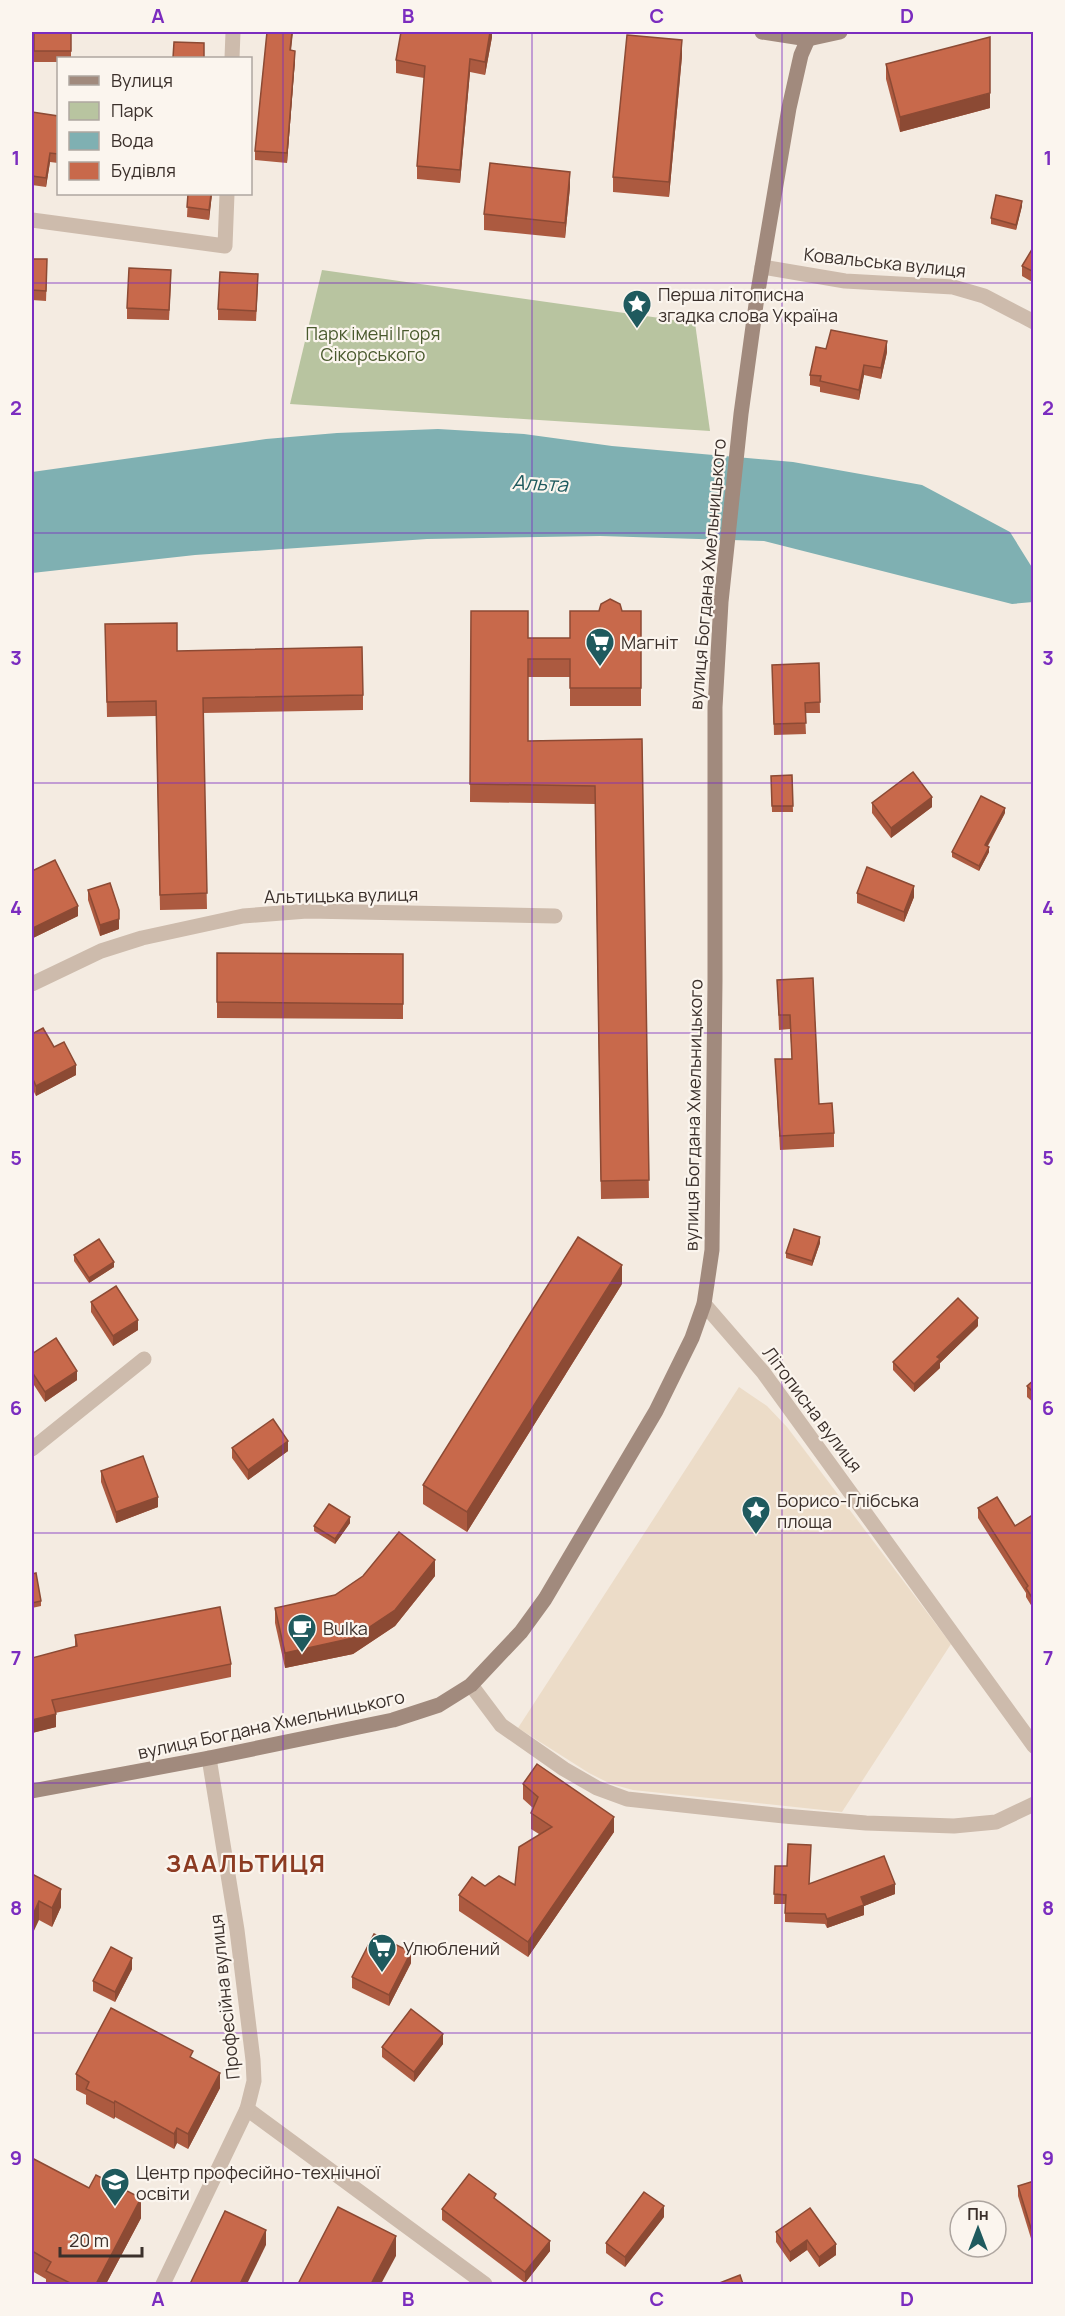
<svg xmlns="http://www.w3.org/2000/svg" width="1065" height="2316" font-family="Manrope,sans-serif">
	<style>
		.green { fill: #b8c4a0 }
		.plaza { fill: #ecdcc8 }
		.water { fill: #7fb0b2 }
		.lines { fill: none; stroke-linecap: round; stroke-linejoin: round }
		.minor { stroke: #cdbbac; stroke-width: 15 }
		.secondary { stroke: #a18a7d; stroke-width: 15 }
		.wall { fill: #ac5a40 }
		.shaded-wall { fill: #8c4a34 }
		.building { fill: #c8694b; stroke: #8c4a34; stroke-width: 1.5 }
		.grid { fill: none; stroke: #7b2cbf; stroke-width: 1.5; stroke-opacity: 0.55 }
		.labels { text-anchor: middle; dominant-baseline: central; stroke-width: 4.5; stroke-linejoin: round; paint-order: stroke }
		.street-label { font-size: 18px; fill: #3b302b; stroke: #fbf5ee }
		.poi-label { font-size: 18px; fill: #3b302b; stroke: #fbf5ee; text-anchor: start }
		.park-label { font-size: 18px; fill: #4a5a2e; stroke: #fbf5ee }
		.water-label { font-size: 20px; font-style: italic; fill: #1f5a5e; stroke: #fbf5ee }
		.district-label { font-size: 24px; font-weight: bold; letter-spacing: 1.5px; fill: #8c3b22; stroke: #fbf5ee }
		.neatline { fill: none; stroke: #7b2cbf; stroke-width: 2 }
		.grid-label { font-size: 20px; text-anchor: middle; font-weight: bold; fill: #7b2cbf }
	</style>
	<rect width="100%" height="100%" fill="#f4ebe1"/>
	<!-- green -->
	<path class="green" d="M322,270L695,323L710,431L290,404Z"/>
	<!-- plaza -->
	<path class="plaza" d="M739,1387L767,1406L787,1427L951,1644L842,1812L633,1790L611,1784L589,1773L518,1728Z"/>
	<!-- water -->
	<path class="water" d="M438,429L524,434L612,446L793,462L922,485L1010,532L1033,569V602L1012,604L764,541L600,536L427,539L195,555L32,573V472L266,439L337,433Z"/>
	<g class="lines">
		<!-- minor -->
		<g class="minor">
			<path d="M232,58L233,32"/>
			<path d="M32,220L225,246L227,194"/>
			<path d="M762,267L845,281L953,287L984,296L1034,322"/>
			<path d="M32,984L101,951L142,938L243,916L307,911L555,916"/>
			<path d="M704,1304L763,1372L1034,1746"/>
			<path d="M32,1449L144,1359"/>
			<path d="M471,1685L501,1725L564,1769L597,1788L627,1799L784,1816L866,1823L954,1826L996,1822L1034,1804"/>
			<path d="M247,2109L485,2284"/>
			<path d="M163,2284L247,2109L254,2081L253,2060L237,1930L209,1758"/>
		</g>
		<!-- secondary -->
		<g class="secondary">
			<path d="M762,32L808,39L840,32"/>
			<path d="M32,1791L209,1758L393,1720L439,1705L471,1685L521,1632L545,1599L656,1411L692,1338L704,1304L712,1250L715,981V707L721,602L741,414L757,297L789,108L801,55L808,39"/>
		</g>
	</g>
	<!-- wall -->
	<g class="wall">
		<path d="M34,32H71V58H58V62H34Z"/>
		<path d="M492,32V37L485,75L470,72L460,183L417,179V166L424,78L396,73V60Z"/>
		<path d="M291,51L295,60L287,163L255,160V151Z"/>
		<path d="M682,56L669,197L613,192V177Z"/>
		<path d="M886,64L990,108L900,132L886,79Z"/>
		<path d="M32,112L58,116V163L50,162L46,187L32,185Z"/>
		<path d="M570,187L565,238L484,230V214Z"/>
		<path d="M188,194H212L209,220L187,217Z"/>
		<path d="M1022,206L1016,230L991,224V218Z"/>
		<path d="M1034,246V283L1022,276V266Z"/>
		<path d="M32,259L47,270L46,301L32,300Z"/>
		<path d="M171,281L169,320L127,319V308Z"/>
		<path d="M258,285L256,321L218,320V309Z"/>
		<path d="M826,349L887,352L881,379L864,375L859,400L820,392V387L810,385V375Z"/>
		<path d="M471,611L528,638H570L622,611H641V706H570V677H528V741L642,739L649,1198L601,1199L595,804L470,802Z"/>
		<path d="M105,624L177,651L363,695V710L203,713L207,909L160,910L156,716L107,717Z"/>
		<path d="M819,663L820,713H805L806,734L774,735L772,665Z"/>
		<path d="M792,775L793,812H772L771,776Z"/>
		<path d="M872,803L932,807L891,838L872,813Z"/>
		<path d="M1005,813L988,846L989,852L979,871L952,857V852Z"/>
		<path d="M32,871L78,916L33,938L32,936Z"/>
		<path d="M88,890L119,929L100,936L88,900Z"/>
		<path d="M857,893L914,897L904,922L857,903Z"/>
		<path d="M217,953L403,954V1019L217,1018Z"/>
		<path d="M813,978L819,1104L834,1133V1147L780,1150L775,1059H792L790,1029L779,1030L777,980Z"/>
		<path d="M32,1034L54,1047L76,1075L36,1096L32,1088Z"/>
		<path d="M820,1243L812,1266L786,1258V1253Z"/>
		<path d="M74,1255L114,1267L89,1283L74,1261Z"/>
		<path d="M622,1284L467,1532L423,1504V1485Z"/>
		<path d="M91,1302L138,1330L113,1346L91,1312Z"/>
		<path d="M978,1326L940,1363V1368L914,1392L893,1370V1362Z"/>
		<path d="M32,1354L77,1380L45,1402L32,1382Z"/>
		<path d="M1034,1380V1403L1027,1397V1386Z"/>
		<path d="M232,1448L288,1451L248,1480L232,1458Z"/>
		<path d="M101,1471L158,1507L116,1523L101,1482Z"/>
		<path d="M978,1508L1015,1526L1034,1514V1610L1026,1597V1593L978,1518Z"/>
		<path d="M350,1523L335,1544L314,1531V1526Z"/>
		<path d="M32,1574L41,1601V1606L32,1608Z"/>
		<path d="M435,1576L395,1626L353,1654L285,1668L275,1623V1608Z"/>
		<path d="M75,1635L231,1664V1677L55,1713L56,1727L32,1733L75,1647Z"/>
		<path d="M523,1784L614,1832L528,1957L459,1911V1895L485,1886L515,1885L539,1834L531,1829V1813L533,1808L523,1799Z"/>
		<path d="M1034,1829V1843L1032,1841V1831Z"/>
		<path d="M775,1866L810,1884L895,1894L864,1906V1915L827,1928L825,1924L785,1922V1904H774Z"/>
		<path d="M32,1874L61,1907L52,1927L39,1920Z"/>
		<path d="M411,1963L389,2006L352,1988V1977Z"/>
		<path d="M132,1969L115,2002L93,1991V1981Z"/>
		<path d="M443,2044L414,2082L382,2057V2047Z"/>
		<path d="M193,2059L220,2088L188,2149L177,2143L174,2149L115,2117L114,2119L86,2104V2095L76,2090V2074Z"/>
		<path d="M32,2158L141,2218L106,2284H46V2279L32,2271Z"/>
		<path d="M1034,2181L1033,2245L1018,2196V2186Z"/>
		<path d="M442,2209L550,2251L525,2283L442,2220Z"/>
		<path d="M664,2217L625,2267L606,2253V2243Z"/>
		<path d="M776,2232L836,2244V2255L819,2267L807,2250L790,2262L776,2242Z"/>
	</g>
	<!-- shaded-wall -->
	<g class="shaded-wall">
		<path d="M292,32H293L290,60V50Z"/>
		<path d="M490,32H492V37L485,75V62Z"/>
		<path d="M682,40V56L669,197V182Z"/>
		<path d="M295,51V60L287,163V153Z"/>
		<path d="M470,59V72L460,183V170Z"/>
		<path d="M990,93V108L900,132V117Z"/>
		<path d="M50,153V162L46,187V178Z"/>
		<path d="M570,172V187L565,238V223Z"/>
		<path d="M211,194H212L209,220V210Z"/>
		<path d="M1022,201V206L1016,230V225Z"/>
		<path d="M887,341V352L881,379V368Z"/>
		<path d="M864,365V375L859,400V390Z"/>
		<path d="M932,797V807L891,838V828Z"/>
		<path d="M1005,808V813L985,850V845Z"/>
		<path d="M989,847V852L979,871V866Z"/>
		<path d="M914,886V897L904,922V912Z"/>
		<path d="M78,906V916L33,938V928Z"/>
		<path d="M119,919V929L100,936V925Z"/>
		<path d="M76,1065V1075L36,1096V1086Z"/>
		<path d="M820,1237V1243L812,1266V1261Z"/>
		<path d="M114,1262V1267L89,1283V1278Z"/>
		<path d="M622,1265V1284L467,1532V1512Z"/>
		<path d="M978,1318V1326L940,1363V1368L914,1392V1384L937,1357Z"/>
		<path d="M138,1320V1330L113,1346V1336Z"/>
		<path d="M77,1371V1380L45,1402V1392Z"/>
		<path d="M288,1441V1451L248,1480V1470Z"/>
		<path d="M158,1497V1507L116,1523V1512Z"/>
		<path d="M350,1517V1523L335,1544V1539Z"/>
		<path d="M435,1560V1576L395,1626L353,1654L285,1668V1653Z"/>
		<path d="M56,1714V1727L32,1733V1720Z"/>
		<path d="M614,1817V1832L528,1957V1942Z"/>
		<path d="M895,1884V1894L864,1906V1915L827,1928V1919L861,1897Z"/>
		<path d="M61,1889V1907L52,1927V1908Z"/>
		<path d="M39,1901V1920L32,1935V1917Z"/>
		<path d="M411,1952V1963L389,2006V1995Z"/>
		<path d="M132,1958V1969L115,2002V1992Z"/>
		<path d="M443,2034V2044L414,2082V2072Z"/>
		<path d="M220,2073V2088L188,2149V2134Z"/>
		<path d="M115,2101V2117L114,2119V2103Z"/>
		<path d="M177,2128V2143L174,2149V2134Z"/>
		<path d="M141,2198V2218L106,2284H96Z"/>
		<path d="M664,2206V2217L625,2267V2257Z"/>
		<path d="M266,2230V2245L247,2284H240Z"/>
		<path d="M396,2236V2256L381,2284H371Z"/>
		<path d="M807,2240V2250L790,2262V2252Z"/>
		<path d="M550,2241V2251L525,2283V2272Z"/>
		<path d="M836,2244V2255L819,2267V2257Z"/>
	</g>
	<!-- building -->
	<g class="building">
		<rect x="34" y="32" width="37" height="19"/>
		<path d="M267,32H292L290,50L295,51L287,153L255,151Z"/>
		<path d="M401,32H490L485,62L470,59L460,170L417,166L425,66L396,60Z"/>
		<path d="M627,35L682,40L669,182L613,177Z"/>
		<path d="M990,37V93L900,117L886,64Z"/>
		<path d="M174,42L204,43V58H173Z"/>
		<path d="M32,112L58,116V154L50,153L46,178L32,176Z"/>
		<path d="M490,163L570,172L565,223L484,214Z"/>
		<path d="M188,194H211L209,210L187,207Z"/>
		<path d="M996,195L1022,201L1016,225L991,218Z"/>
		<path d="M1034,246V272L1022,266Z"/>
		<path d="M32,259H47L46,291L32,290Z"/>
		<path d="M129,268L171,270L169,310L127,308Z"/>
		<path d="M220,272L258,274L256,311L218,309Z"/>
		<path d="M831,330L887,341L881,368L864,365L859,390L820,381L821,376L810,375L816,347L826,349Z"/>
		<path d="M610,599L620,604L622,611H641V688H570V659H528V741L642,739L649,1180L601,1181L595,786L470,784L471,611H528V638H570V611H599L601,604Z"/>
		<path d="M177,623V651L362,647L363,695L203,698L207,893L160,895L156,701L107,702L105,624Z"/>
		<path d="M819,663L820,702L805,703L806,723L774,724L772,665Z"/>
		<path d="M913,772L932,797L891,828L872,803Z"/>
		<path d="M792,775L793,806H772L771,776Z"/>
		<path d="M981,796L1005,808L985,845L989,847L979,866L952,852Z"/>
		<path d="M55,860L78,906L33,928L32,925V871Z"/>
		<path d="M867,867L914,886L904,912L857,893Z"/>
		<path d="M110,883L119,910V919L100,925L88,890Z"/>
		<path d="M217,953L403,954V1004L217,1002Z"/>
		<path d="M813,978L819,1104L832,1103L834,1133L780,1136L775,1059H792L790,1015H779L777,980Z"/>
		<path d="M43,1028L54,1047L64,1042L76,1065L36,1086L32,1077V1034Z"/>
		<path d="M794,1229L820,1237L812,1261L786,1253Z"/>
		<path d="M578,1237L622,1265L467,1512L423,1485Z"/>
		<path d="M99,1239L114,1262L89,1278L74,1255Z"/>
		<path d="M116,1286L138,1320L113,1336L91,1302Z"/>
		<path d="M958,1298L978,1318L937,1357L940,1359L914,1384L893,1362Z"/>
		<path d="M56,1338L77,1371L45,1392L32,1372V1354Z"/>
		<path d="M1034,1380V1393L1027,1386Z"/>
		<path d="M273,1419L288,1441L248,1470L232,1448Z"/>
		<path d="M143,1456L158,1497L116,1512L101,1471Z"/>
		<path d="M997,1497L1015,1526L1034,1514V1601L1026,1588L1028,1586L978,1508Z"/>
		<path d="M329,1504L350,1517L335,1539L314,1526Z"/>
		<path d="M399,1532L435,1560L395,1610L353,1638L285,1653L275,1608L335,1595L363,1576Z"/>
		<path d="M36,1573L41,1601L32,1603V1574Z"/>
		<path d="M220,1607L231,1664L52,1700L56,1714L32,1720V1658L77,1646L75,1635Z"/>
		<path d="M537,1764L614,1817L528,1942L459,1895L472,1877L485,1886L499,1876L515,1885L519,1847L552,1827L531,1813L538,1797L523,1784Z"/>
		<path d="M788,1844L811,1845L809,1884L884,1856L895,1884L861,1897L864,1905L827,1919L825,1914L785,1913L786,1895L774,1894L775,1866H787Z"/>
		<path d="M32,1874L61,1889L52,1908L39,1901L32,1917Z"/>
		<path d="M374,1934L411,1952L389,1995L352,1977Z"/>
		<path d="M111,1947L132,1958L115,1992L93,1981Z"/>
		<path d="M111,2008L193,2051L190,2057L220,2073L188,2134L177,2128L174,2134L115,2101L114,2103L86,2089L89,2082L76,2074Z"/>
		<path d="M411,2009L443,2034L414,2072L382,2047Z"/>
		<path d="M32,2158L89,2188L96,2175L141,2198L96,2284H72L46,2271L51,2262L32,2251Z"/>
		<path d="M469,2174L496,2194L494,2198L550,2241L525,2272L442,2209Z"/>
		<path d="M1034,2181V2234L1033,2235L1018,2186Z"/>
		<path d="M644,2192L664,2206L625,2257L606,2243Z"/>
		<path d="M338,2207L396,2236L371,2284H298Z"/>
		<path d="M810,2208L836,2244L819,2257L807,2240L790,2252L776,2232Z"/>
		<path d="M225,2211L266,2230L240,2284H190Z"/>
		<path d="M740,2275L743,2284H717Z"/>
	</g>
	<!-- grid -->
	<path class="grid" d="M283,32V2284M532,32V2284M782,32V2284M32,283H1034M32,533H1034M32,783H1034M32,1033H1034M32,1283H1034M32,1533H1034M32,1783H1034M32,2033H1034"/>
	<!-- icons -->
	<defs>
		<g id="sight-pin" transform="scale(1.5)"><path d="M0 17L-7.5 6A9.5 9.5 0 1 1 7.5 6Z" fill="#1f5a5e" stroke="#fbf5ee"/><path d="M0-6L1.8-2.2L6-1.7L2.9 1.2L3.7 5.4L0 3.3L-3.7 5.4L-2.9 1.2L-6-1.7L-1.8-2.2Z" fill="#fff"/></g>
		<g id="supermarket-pin" transform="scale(1.5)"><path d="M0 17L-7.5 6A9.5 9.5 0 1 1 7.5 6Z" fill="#1f5a5e" stroke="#fbf5ee"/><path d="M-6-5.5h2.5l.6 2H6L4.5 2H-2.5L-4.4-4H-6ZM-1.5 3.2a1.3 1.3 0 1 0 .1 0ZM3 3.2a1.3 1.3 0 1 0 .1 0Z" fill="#fff"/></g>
		<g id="cafe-pin" transform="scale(1.5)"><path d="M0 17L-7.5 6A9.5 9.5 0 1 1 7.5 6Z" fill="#1f5a5e" stroke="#fbf5ee"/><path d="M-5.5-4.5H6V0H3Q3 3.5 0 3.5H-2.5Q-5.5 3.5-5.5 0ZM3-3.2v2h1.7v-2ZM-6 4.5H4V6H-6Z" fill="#fff"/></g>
		<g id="university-pin" transform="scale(1.5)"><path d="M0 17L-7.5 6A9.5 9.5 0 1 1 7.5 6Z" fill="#1f5a5e" stroke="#fbf5ee"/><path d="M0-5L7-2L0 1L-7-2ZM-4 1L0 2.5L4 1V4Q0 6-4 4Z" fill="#fff"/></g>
	</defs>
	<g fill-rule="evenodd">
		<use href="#sight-pin" x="637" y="304"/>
		<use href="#supermarket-pin" x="600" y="642"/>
		<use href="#sight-pin" x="756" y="1510"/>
		<use href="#cafe-pin" x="302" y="1628"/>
		<use href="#supermarket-pin" x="382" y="1948"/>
		<use href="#university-pin" x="115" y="2182"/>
	</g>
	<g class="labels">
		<!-- street labels -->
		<g class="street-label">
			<text transform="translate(885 262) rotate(6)">Ковальська вулиця</text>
			<text transform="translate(707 574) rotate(-85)">вулиця Богдана Хмельницького</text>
			<text transform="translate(341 895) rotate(-1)">Альтицька вулиця</text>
			<text transform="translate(693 1115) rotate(-89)">вулиця Богдана Хмельницького</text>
			<text transform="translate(813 1409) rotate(53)">Літописна вулиця</text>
			<text transform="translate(271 1724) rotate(-12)">вулиця Богдана Хмельницького</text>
			<text transform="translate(224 1997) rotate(-96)">Професійна вулиця</text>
		</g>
		<!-- poi labels -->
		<g class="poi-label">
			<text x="658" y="294">Перша літописна<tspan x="658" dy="21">згадка слова Україна</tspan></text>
			<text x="621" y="642">Магніт</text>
			<text x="777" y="1500">Борисо-Глібська<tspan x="777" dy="21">площа</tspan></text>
			<text x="323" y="1628">Bulka</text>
			<text x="403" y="1948">Улюблений</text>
			<text x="136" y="2172">Центр професійно-технічної<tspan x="136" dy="21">освіти</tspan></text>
		</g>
		<!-- park labels -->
		<g class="park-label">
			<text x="373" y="333">Парк імені Ігоря<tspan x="373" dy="21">Сікорського</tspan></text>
		</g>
		<!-- water labels -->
		<g class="water-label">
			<text transform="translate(540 483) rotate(3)">Альта</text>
		</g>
		<!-- district labels -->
		<g class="district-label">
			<text x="246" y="1862">ЗААЛЬТИЦЯ</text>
		</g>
	</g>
	<!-- border -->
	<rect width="1065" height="2316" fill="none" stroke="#fbf5ee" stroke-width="66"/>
	<!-- legend -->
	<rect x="57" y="57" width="195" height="138" fill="#fbf5ee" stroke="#aea6a0" stroke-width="1.5"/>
	<rect x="69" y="76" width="30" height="9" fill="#a18a7d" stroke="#aea6a0" stroke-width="1.5"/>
	<text x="111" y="87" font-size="18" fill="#3b302b">Вулиця</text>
	<rect x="69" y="102" width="30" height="18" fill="#b8c4a0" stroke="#aea6a0" stroke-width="1.5"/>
	<text x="111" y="117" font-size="18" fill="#3b302b">Парк</text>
	<rect x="69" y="132" width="30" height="18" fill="#7fb0b2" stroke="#aea6a0" stroke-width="1.5"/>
	<text x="111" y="147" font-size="18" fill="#3b302b">Вода</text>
	<rect x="69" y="162" width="30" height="18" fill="#c8694b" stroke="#aea6a0" stroke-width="1.5"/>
	<text x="111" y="177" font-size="18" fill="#3b302b">Будівля</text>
	<!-- north arrow -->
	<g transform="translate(978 2229)"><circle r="28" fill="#fbf5ee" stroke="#aea6a0" stroke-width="1.5"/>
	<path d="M0-4.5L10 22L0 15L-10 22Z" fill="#1f5a5e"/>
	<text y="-9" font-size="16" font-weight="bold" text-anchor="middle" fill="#3b302b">Пн</text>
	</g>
	<!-- scale -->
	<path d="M60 2247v9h82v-9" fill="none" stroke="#3b302b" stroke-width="3"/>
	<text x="69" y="2247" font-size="18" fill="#3b302b" stroke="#fbf5ee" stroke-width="4.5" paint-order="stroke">20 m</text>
	<rect x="33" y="33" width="999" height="2250" class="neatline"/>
	<g class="grid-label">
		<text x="158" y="23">A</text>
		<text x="408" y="23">B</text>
		<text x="657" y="23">C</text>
		<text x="907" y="23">D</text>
		<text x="16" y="165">1</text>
		<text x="1048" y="165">1</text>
		<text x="16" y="415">2</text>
		<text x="1048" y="415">2</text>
		<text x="16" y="665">3</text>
		<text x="1048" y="665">3</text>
		<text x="16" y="915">4</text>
		<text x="1048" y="915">4</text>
		<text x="16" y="1165">5</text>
		<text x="1048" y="1165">5</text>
		<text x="16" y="1415">6</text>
		<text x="1048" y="1415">6</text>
		<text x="16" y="1665">7</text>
		<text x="1048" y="1665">7</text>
		<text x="16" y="1915">8</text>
		<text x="1048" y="1915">8</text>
		<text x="16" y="2165">9</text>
		<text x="1048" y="2165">9</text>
		<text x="158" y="2306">A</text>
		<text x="408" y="2306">B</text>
		<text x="657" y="2306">C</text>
		<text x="907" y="2306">D</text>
	</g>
</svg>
